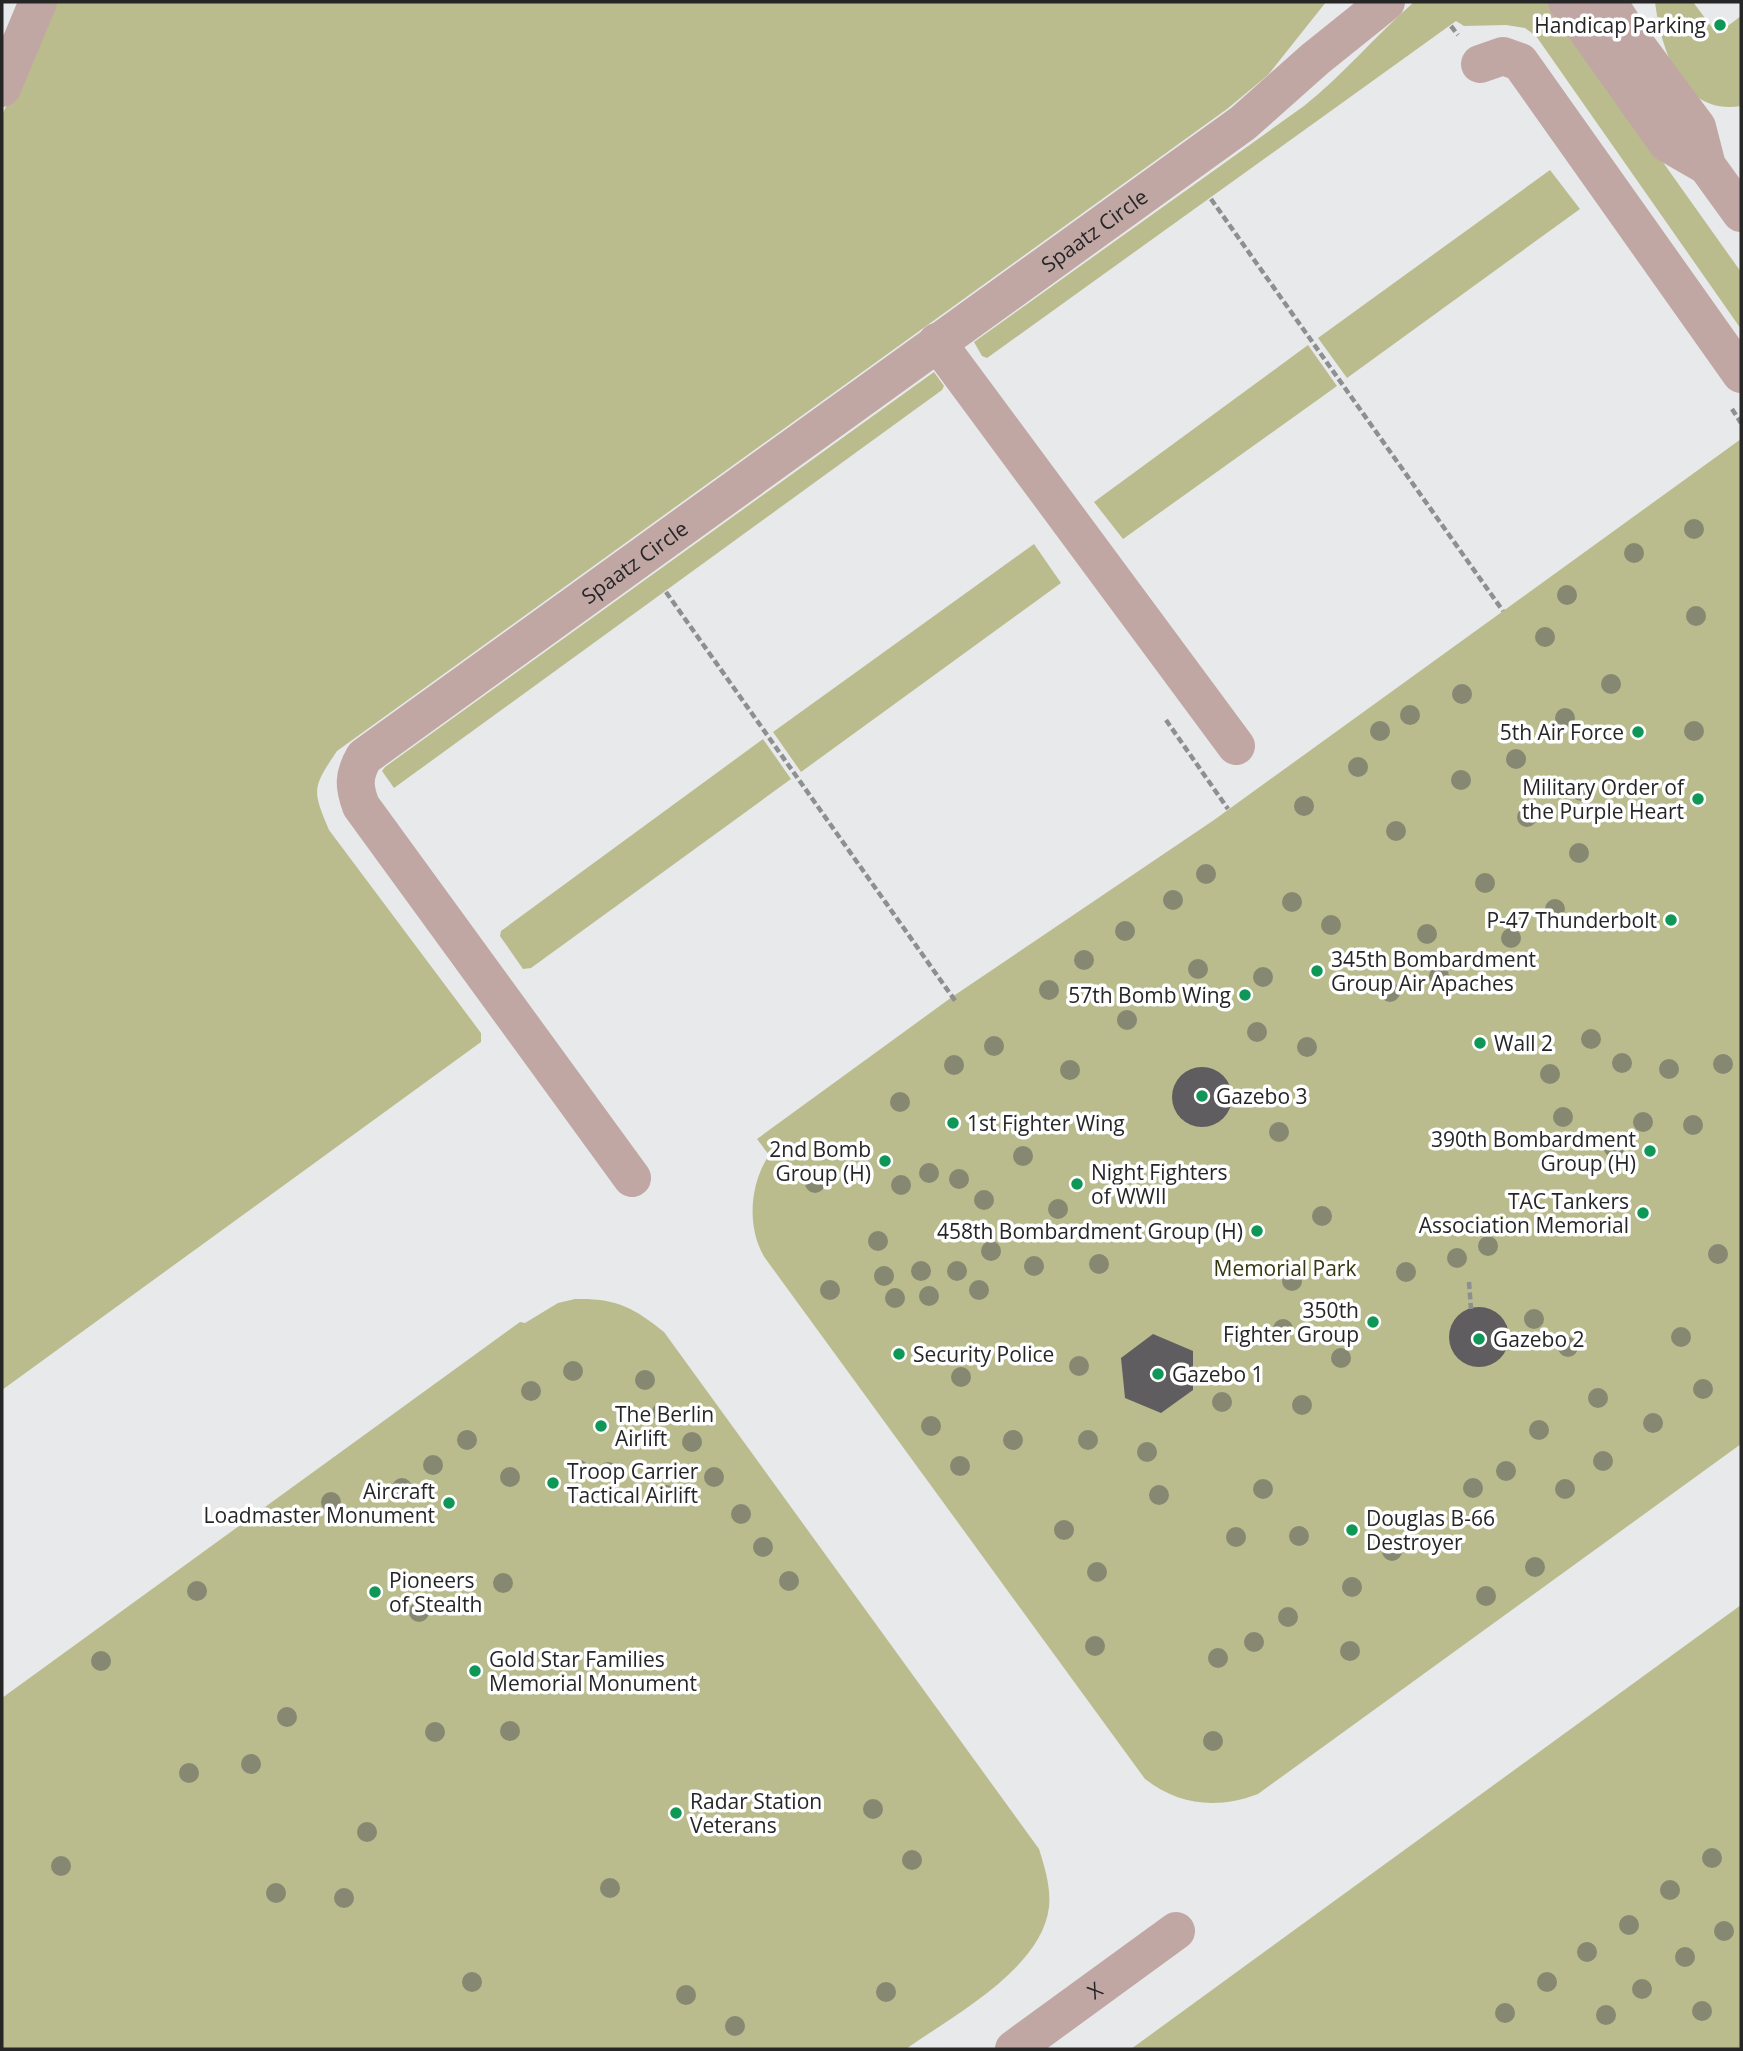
<svg xmlns="http://www.w3.org/2000/svg" width="1743" height="2051" font-family="'Open Sans',sans-serif">
	<style>
		.green { fill: #babc8d }
		.building { fill: #5f5d5f }
		.lines { fill: none; stroke-linecap: round; stroke-linejoin: round }
		.path { stroke: #8e8f90; stroke-width: 4.5; stroke-dasharray: 7 3.5; stroke-linecap: butt }
		.minor { stroke: #c1a7a4; stroke-width: 38 }
		.tree { fill: #878872 }
		.poi-dot { fill: #0e9757; stroke: #fff; stroke-width: 2.5 }
		.labels { text-anchor: middle; dominant-baseline: central; stroke-width: 7; stroke-linejoin: round; paint-order: stroke }
		.poi-label { font-size: 21px; fill: #262627; stroke: #fff; text-anchor: start }
		.street-label { font-size: 21px; fill: #262627; stroke: #fff }
		.park-label { font-size: 21px; fill: #37380f; stroke: #fff }
	</style>
	<rect width="100%" height="100%" fill="#e8e9eb"/>
	<!-- green -->
	<g class="green">
		<path d="M56,2H1326L1268,75L1227,109L337,751C312,788 312,790 329,830L481,1033V1042L2,1390V115Z"/>
		<path d="M1414,2H1549L1741,272V329L1536,36L1525,28L1506,25L1464,26L1456,21L987,358L982,356L974,342L1304,106C1344,74 1376,35 1414,2Z"/>
		<path d="M1655,2H1693L1717,34L1741,16V106C1681,116 1661,48 1655,2Z"/>
		<path d="M1550,170L1580,209L1347,378L1318,338Z"/>
		<path d="M1308,345L1337,386L1123,539L1094,502Z"/>
		<path d="M934,372L944,386L942,390L394,788L382,771L385,767Z"/>
		<path d="M1741,439V1444L1258,1794C1218,1809 1180,1806 1145,1779L765,1258C746,1227 750,1184 769,1155L757,1139L952,997L1214,820Z"/>
		<path d="M1034,544L1061,583L801,772L773,732Z"/>
		<path d="M763,739L791,779L531,968L523,969L500,936L501,931Z"/>
		<path d="M575,1299C616,1298 633,1307 664,1332L1039,1849C1045,1868 1051,1888 1049,1907C1042,1969 952,2016 906,2049H2V1698L520,1322L525,1323L558,1303Z"/>
		<path d="M1741,1605V2049H1131Z"/>
	</g>
	<!-- building -->
	<g class="building">
		<circle cx="1202" cy="1097" r="30"/>
		<circle cx="1479" cy="1337" r="30"/>
		<path d="M1153,1334L1193,1351V1390L1161,1413L1125,1398L1121,1358Z"/>
	</g>
	<g class="lines">
		<!-- path -->
		<g class="path">
			<path d="M1451,26L1458,35"/>
			<path d="M1211,199L1503,611"/>
			<path d="M1732,409L1741,423"/>
			<path d="M666,592L956,1002"/>
			<path d="M1166,720L1228,809"/>
			<path d="M1469,1282L1471,1309"/>
		</g>
		<!-- minor -->
		<g class="minor">
			<path d="M1567,2L1667,143L1707,166"/>
			<path d="M1608,2L1634,42L1697,127L1707,166L1741,213"/>
			<path d="M1480,64L1503,56L1520,62L1741,374"/>
			<path d="M2,88L38,2"/>
			<path d="M937,342L1236,746"/>
			<path id="s1" d="M632,1178L361,806C354,787 353,776 364,757L1243,123L1315,59L1386,2"/>
			<path id="s2" d="M1014,2049L1176,1931"/>
		</g>
	</g>
	<!-- trees -->
	<g class="tree">
		<circle cx="1694" cy="529" r="10"/>
		<circle cx="1634" cy="553" r="10"/>
		<circle cx="1567" cy="595" r="10"/>
		<circle cx="1696" cy="616" r="10"/>
		<circle cx="1545" cy="637" r="10"/>
		<circle cx="1611" cy="684" r="10"/>
		<circle cx="1462" cy="694" r="10"/>
		<circle cx="1410" cy="715" r="10"/>
		<circle cx="1565" cy="718" r="10"/>
		<circle cx="1380" cy="731" r="10"/>
		<circle cx="1694" cy="731" r="10"/>
		<circle cx="1516" cy="759" r="10"/>
		<circle cx="1358" cy="767" r="10"/>
		<circle cx="1461" cy="780" r="10"/>
		<circle cx="1581" cy="791" r="10"/>
		<circle cx="1304" cy="806" r="10"/>
		<circle cx="1527" cy="817" r="10"/>
		<circle cx="1396" cy="831" r="10"/>
		<circle cx="1579" cy="853" r="10"/>
		<circle cx="1206" cy="874" r="10"/>
		<circle cx="1485" cy="883" r="10"/>
		<circle cx="1173" cy="900" r="10"/>
		<circle cx="1292" cy="902" r="10"/>
		<circle cx="1555" cy="909" r="10"/>
		<circle cx="1331" cy="925" r="10"/>
		<circle cx="1125" cy="931" r="10"/>
		<circle cx="1427" cy="934" r="10"/>
		<circle cx="1511" cy="938" r="10"/>
		<circle cx="1084" cy="960" r="10"/>
		<circle cx="1198" cy="969" r="10"/>
		<circle cx="1439" cy="976" r="10"/>
		<circle cx="1263" cy="977" r="10"/>
		<circle cx="1049" cy="990" r="10"/>
		<circle cx="1390" cy="992" r="10"/>
		<circle cx="1127" cy="1020" r="10"/>
		<circle cx="1257" cy="1032" r="10"/>
		<circle cx="1591" cy="1039" r="10"/>
		<circle cx="994" cy="1046" r="10"/>
		<circle cx="1307" cy="1047" r="10"/>
		<circle cx="1622" cy="1063" r="10"/>
		<circle cx="1723" cy="1064" r="10"/>
		<circle cx="954" cy="1065" r="10"/>
		<circle cx="1669" cy="1069" r="10"/>
		<circle cx="1070" cy="1070" r="10"/>
		<circle cx="1550" cy="1074" r="10"/>
		<circle cx="900" cy="1102" r="10"/>
		<circle cx="1563" cy="1117" r="10"/>
		<circle cx="1643" cy="1122" r="10"/>
		<circle cx="1693" cy="1125" r="10"/>
		<circle cx="1279" cy="1132" r="10"/>
		<circle cx="1614" cy="1148" r="10"/>
		<circle cx="1023" cy="1156" r="10"/>
		<circle cx="929" cy="1173" r="10"/>
		<circle cx="959" cy="1179" r="10"/>
		<circle cx="815" cy="1183" r="10"/>
		<circle cx="901" cy="1185" r="10"/>
		<circle cx="984" cy="1200" r="10"/>
		<circle cx="1058" cy="1209" r="10"/>
		<circle cx="1322" cy="1216" r="10"/>
		<circle cx="878" cy="1241" r="10"/>
		<circle cx="1488" cy="1246" r="10"/>
		<circle cx="991" cy="1251" r="10"/>
		<circle cx="1718" cy="1254" r="10"/>
		<circle cx="1457" cy="1258" r="10"/>
		<circle cx="1099" cy="1264" r="10"/>
		<circle cx="1034" cy="1266" r="10"/>
		<circle cx="921" cy="1271" r="10"/>
		<circle cx="957" cy="1271" r="10"/>
		<circle cx="1406" cy="1272" r="10"/>
		<circle cx="884" cy="1276" r="10"/>
		<circle cx="1292" cy="1281" r="10"/>
		<circle cx="830" cy="1290" r="10"/>
		<circle cx="979" cy="1290" r="10"/>
		<circle cx="929" cy="1296" r="10"/>
		<circle cx="895" cy="1298" r="10"/>
		<circle cx="1534" cy="1319" r="10"/>
		<circle cx="1283" cy="1329" r="10"/>
		<circle cx="1681" cy="1337" r="10"/>
		<circle cx="1568" cy="1347" r="10"/>
		<circle cx="1341" cy="1358" r="10"/>
		<circle cx="1079" cy="1366" r="10"/>
		<circle cx="573" cy="1371" r="10"/>
		<circle cx="961" cy="1377" r="10"/>
		<circle cx="645" cy="1380" r="10"/>
		<circle cx="1703" cy="1389" r="10"/>
		<circle cx="531" cy="1391" r="10"/>
		<circle cx="1598" cy="1398" r="10"/>
		<circle cx="1222" cy="1402" r="10"/>
		<circle cx="1302" cy="1405" r="10"/>
		<circle cx="662" cy="1412" r="10"/>
		<circle cx="1653" cy="1423" r="10"/>
		<circle cx="931" cy="1426" r="10"/>
		<circle cx="1539" cy="1430" r="10"/>
		<circle cx="467" cy="1440" r="10"/>
		<circle cx="1013" cy="1440" r="10"/>
		<circle cx="1088" cy="1440" r="10"/>
		<circle cx="692" cy="1442" r="10"/>
		<circle cx="1147" cy="1452" r="10"/>
		<circle cx="1603" cy="1461" r="10"/>
		<circle cx="433" cy="1465" r="10"/>
		<circle cx="960" cy="1466" r="10"/>
		<circle cx="579" cy="1470" r="10"/>
		<circle cx="1506" cy="1471" r="10"/>
		<circle cx="608" cy="1472" r="10"/>
		<circle cx="510" cy="1477" r="10"/>
		<circle cx="714" cy="1477" r="10"/>
		<circle cx="402" cy="1488" r="10"/>
		<circle cx="1473" cy="1488" r="10"/>
		<circle cx="1263" cy="1489" r="10"/>
		<circle cx="1565" cy="1489" r="10"/>
		<circle cx="666" cy="1495" r="10"/>
		<circle cx="1159" cy="1495" r="10"/>
		<circle cx="331" cy="1502" r="10"/>
		<circle cx="741" cy="1514" r="10"/>
		<circle cx="1064" cy="1530" r="10"/>
		<circle cx="1299" cy="1536" r="10"/>
		<circle cx="1236" cy="1537" r="10"/>
		<circle cx="763" cy="1547" r="10"/>
		<circle cx="1392" cy="1551" r="10"/>
		<circle cx="1535" cy="1567" r="10"/>
		<circle cx="1097" cy="1572" r="10"/>
		<circle cx="789" cy="1581" r="10"/>
		<circle cx="503" cy="1583" r="10"/>
		<circle cx="1352" cy="1587" r="10"/>
		<circle cx="197" cy="1591" r="10"/>
		<circle cx="1486" cy="1596" r="10"/>
		<circle cx="419" cy="1612" r="10"/>
		<circle cx="1288" cy="1617" r="10"/>
		<circle cx="1254" cy="1642" r="10"/>
		<circle cx="1095" cy="1646" r="10"/>
		<circle cx="1350" cy="1651" r="10"/>
		<circle cx="1218" cy="1658" r="10"/>
		<circle cx="101" cy="1661" r="10"/>
		<circle cx="287" cy="1717" r="10"/>
		<circle cx="510" cy="1731" r="10"/>
		<circle cx="435" cy="1732" r="10"/>
		<circle cx="1213" cy="1741" r="10"/>
		<circle cx="251" cy="1764" r="10"/>
		<circle cx="189" cy="1773" r="10"/>
		<circle cx="873" cy="1809" r="10"/>
		<circle cx="367" cy="1832" r="10"/>
		<circle cx="1712" cy="1858" r="10"/>
		<circle cx="912" cy="1860" r="10"/>
		<circle cx="61" cy="1866" r="10"/>
		<circle cx="610" cy="1888" r="10"/>
		<circle cx="1670" cy="1890" r="10"/>
		<circle cx="276" cy="1893" r="10"/>
		<circle cx="344" cy="1898" r="10"/>
		<circle cx="1629" cy="1925" r="10"/>
		<circle cx="1724" cy="1931" r="10"/>
		<circle cx="1587" cy="1952" r="10"/>
		<circle cx="1685" cy="1957" r="10"/>
		<circle cx="472" cy="1982" r="10"/>
		<circle cx="1547" cy="1982" r="10"/>
		<circle cx="1642" cy="1989" r="10"/>
		<circle cx="886" cy="1992" r="10"/>
		<circle cx="686" cy="1995" r="10"/>
		<circle cx="1702" cy="2011" r="10"/>
		<circle cx="1505" cy="2013" r="10"/>
		<circle cx="1606" cy="2015" r="10"/>
		<circle cx="735" cy="2026" r="10"/>
	</g>
	<!-- markers -->
	<g class="poi-dot">
		<circle cx="1720" cy="25" r="7"/>
		<circle cx="1638" cy="732" r="7"/>
		<circle cx="1698" cy="799" r="7"/>
		<circle cx="1671" cy="920" r="7"/>
		<circle cx="1317" cy="971" r="7"/>
		<circle cx="1245" cy="995" r="7"/>
		<circle cx="1480" cy="1043" r="7"/>
		<circle cx="1202" cy="1096" r="7"/>
		<circle cx="953" cy="1123" r="7"/>
		<circle cx="1650" cy="1151" r="7"/>
		<circle cx="885" cy="1161" r="7"/>
		<circle cx="1077" cy="1184" r="7"/>
		<circle cx="1643" cy="1213" r="7"/>
		<circle cx="1257" cy="1231" r="7"/>
		<circle cx="1373" cy="1322" r="7"/>
		<circle cx="1479" cy="1339" r="7"/>
		<circle cx="899" cy="1354" r="7"/>
		<circle cx="1158" cy="1374" r="7"/>
		<circle cx="601" cy="1426" r="7"/>
		<circle cx="553" cy="1483" r="7"/>
		<circle cx="449" cy="1503" r="7"/>
		<circle cx="1352" cy="1530" r="7"/>
		<circle cx="375" cy="1592" r="7"/>
		<circle cx="475" cy="1671" r="7"/>
		<circle cx="676" cy="1813" r="7"/>
	</g>
	<g class="labels">
		<!-- poi labels -->
		<g class="poi-label">
			<text x="1706" y="25" text-anchor="end">Handicap Parking</text>
			<text x="1624" y="732" text-anchor="end">5th Air Force</text>
			<text x="1684" y="787" text-anchor="end">Military Order of<tspan x="1684" dy="24">the Purple Heart</tspan></text>
			<text x="1657" y="920" text-anchor="end">P-47 Thunderbolt</text>
			<text x="1331" y="959">345th Bombardment<tspan x="1331" dy="24">Group Air Apaches</tspan></text>
			<text x="1231" y="995" text-anchor="end">57th Bomb Wing</text>
			<text x="1494" y="1043">Wall 2</text>
			<text x="1216" y="1096">Gazebo 3</text>
			<text x="967" y="1123">1st Fighter Wing</text>
			<text x="1636" y="1139" text-anchor="end">390th Bombardment<tspan x="1636" dy="24">Group (H)</tspan></text>
			<text x="871" y="1149" text-anchor="end">2nd Bomb<tspan x="871" dy="24">Group (H)</tspan></text>
			<text x="1091" y="1172">Night Fighters<tspan x="1091" dy="24">of WWII</tspan></text>
			<text x="1629" y="1201" text-anchor="end">TAC Tankers<tspan x="1629" dy="24">Association Memorial</tspan></text>
			<text x="1243" y="1231" text-anchor="end">458th Bombardment Group (H)</text>
			<text x="1359" y="1310" text-anchor="end">350th<tspan x="1359" dy="24">Fighter Group</tspan></text>
			<text x="1493" y="1339">Gazebo 2</text>
			<text x="913" y="1354">Security Police</text>
			<text x="1172" y="1374">Gazebo 1</text>
			<text x="615" y="1414">The Berlin<tspan x="615" dy="24">Airlift</tspan></text>
			<text x="567" y="1471">Troop Carrier<tspan x="567" dy="24">Tactical Airlift</tspan></text>
			<text x="435" y="1491" text-anchor="end">Aircraft<tspan x="435" dy="24">Loadmaster Monument</tspan></text>
			<text x="1366" y="1518">Douglas B-66<tspan x="1366" dy="24">Destroyer</tspan></text>
			<text x="389" y="1580">Pioneers<tspan x="389" dy="24">of Stealth</tspan></text>
			<text x="489" y="1659">Gold Star Families<tspan x="489" dy="24">Memorial Monument</tspan></text>
			<text x="690" y="1801">Radar Station<tspan x="690" dy="24">Veterans</tspan></text>
		</g>
		<!-- street labels -->
		<g class="street-label">
			<text stroke="none"><textPath href="#s1" startOffset="1412">Spaatz Circle</textPath></text>
			<text stroke="none"><textPath href="#s1" startOffset="845">Spaatz Circle</textPath></text>
			<text stroke="none"><textPath href="#s2" startOffset="100">X</textPath></text>
		</g>
		<!-- park labels -->
		<g class="park-label">
			<text x="1285" y="1268">Memorial Park</text>
		</g>
	</g>
	<!-- border -->
	<rect width="1743" height="2051" fill="none" stroke="#262627" stroke-width="7"/>
</svg>
